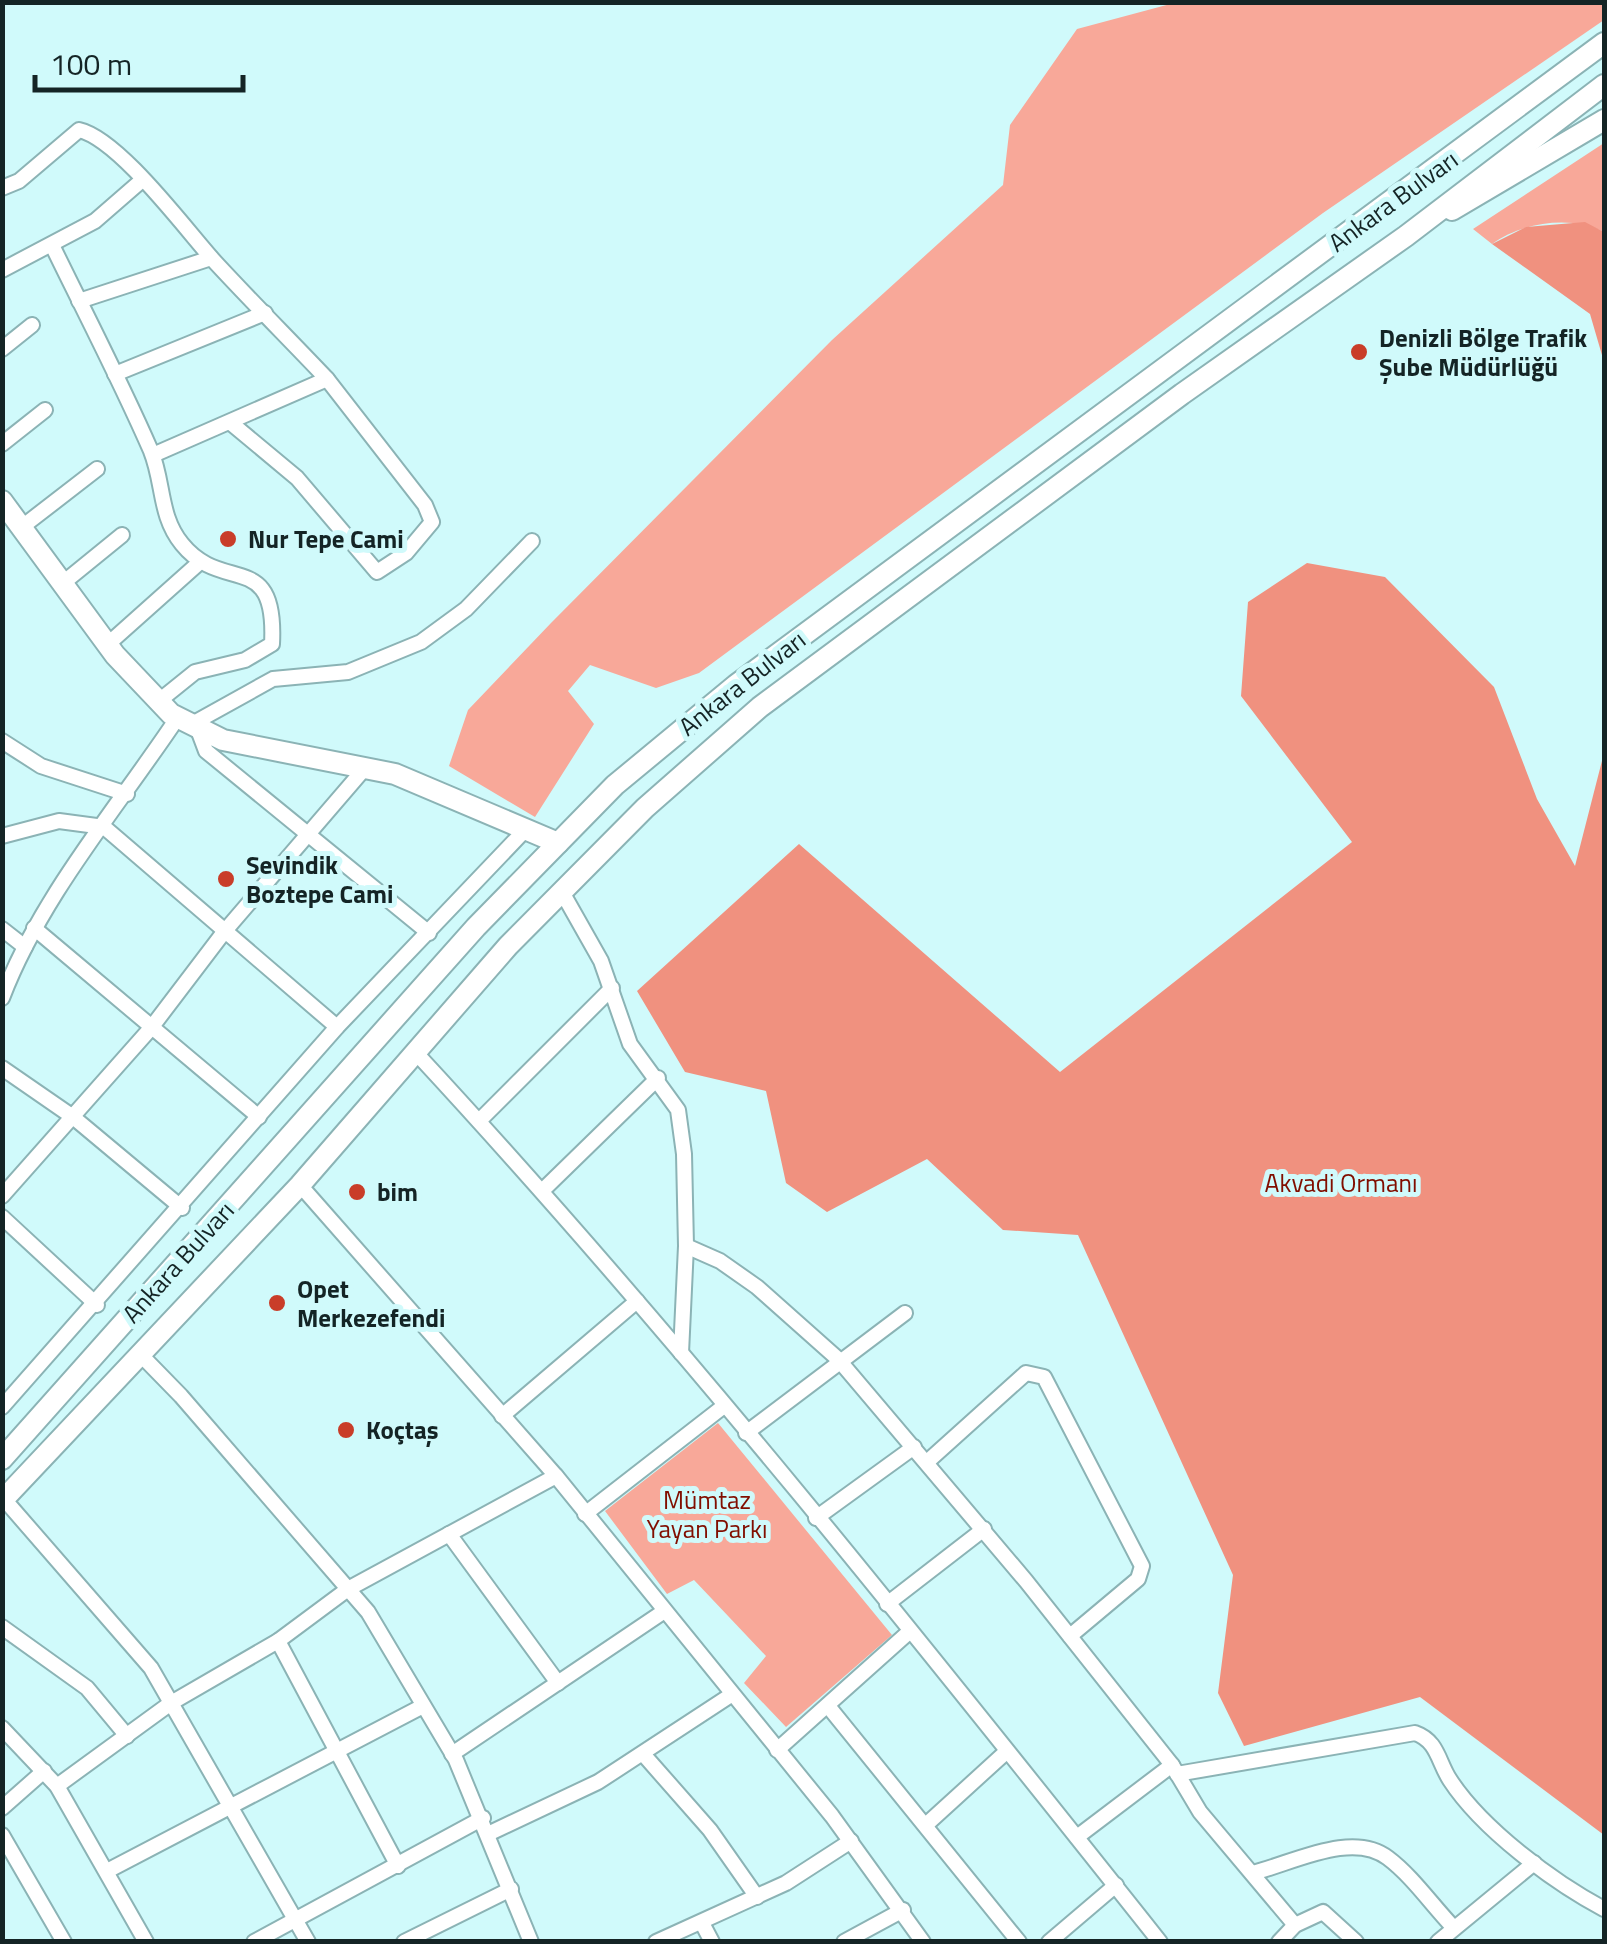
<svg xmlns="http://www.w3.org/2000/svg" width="1607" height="1944" font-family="'Titillium Web',sans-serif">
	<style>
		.green { fill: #f8a899 }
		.forest { fill: #f0917f }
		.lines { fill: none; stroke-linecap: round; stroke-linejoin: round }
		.street-casing { stroke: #8bb3b5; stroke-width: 18 }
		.secondary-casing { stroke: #8bb3b5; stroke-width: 24 }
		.primary-casing { stroke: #8bb3b5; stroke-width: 24 }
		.street { stroke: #fff; stroke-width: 14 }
		.secondary { stroke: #fff; stroke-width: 20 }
		.primary { stroke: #fff; stroke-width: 20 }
		.poi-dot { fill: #c93d29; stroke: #d0fafb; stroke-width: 4 }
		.labels { text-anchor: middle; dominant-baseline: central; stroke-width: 10; stroke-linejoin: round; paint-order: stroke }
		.street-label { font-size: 25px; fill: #142425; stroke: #d0fafb }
		.poi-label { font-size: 25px; font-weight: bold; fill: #142425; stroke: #d0fafb; text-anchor: start }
		.park-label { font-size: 25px; fill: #810e00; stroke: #d0fafb }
	</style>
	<rect width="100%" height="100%" fill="#d0fafb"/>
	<!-- green -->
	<g class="green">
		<path d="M1174,3L1604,2V20L1323,213L699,673L656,688L590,665L568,691L594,724L535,817L449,766L468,710L551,623L832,340L1003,185L1010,125L1077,29Z"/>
		<path d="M1604,143V232C1572,215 1522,222 1492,244L1473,229Z"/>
		<path d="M718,1423L892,1635L786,1727L744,1683L766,1656L694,1580L667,1594L605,1511Z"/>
	</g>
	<!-- forest -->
	<g class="forest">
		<path d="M1585,222L1604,232V362L1590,314L1492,244L1526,227Z"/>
		<path d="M1307,563L1385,577L1494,687L1537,799L1575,866L1604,753V1835L1420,1697L1244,1746L1218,1693L1233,1575L1078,1235L1003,1230L927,1159L827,1212L786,1183L766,1091L685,1072L637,991L799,844L1060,1072L1352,842L1241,696L1248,602Z"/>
	</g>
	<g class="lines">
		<!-- street casing -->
		<g class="street-casing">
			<g id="street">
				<path d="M2,188L19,181L79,130C119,139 186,230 215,262C252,302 290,340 327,379"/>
				<path d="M52,245C85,313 121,382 151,451C164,483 159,516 182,544C223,595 277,548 272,644L245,660L195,672L159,701"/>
				<path d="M2,270L95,221L141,181"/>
				<path d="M79,301L211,258"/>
				<path d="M2,349L32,325"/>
				<path d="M115,374L265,313"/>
				<path d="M2,444L45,410"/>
				<path d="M153,455L327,379L425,505L432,522L406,553L377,572L297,478L231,423"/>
				<path d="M22,527L97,469"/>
				<path d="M63,583L122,535"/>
				<path d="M107,645L200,562"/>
				<path d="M192,724L273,679L348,672L421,642L466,609L532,541"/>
				<path d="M197,727L206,751L429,933"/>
				<path d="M2,741L41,766L127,794"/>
				<path d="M2,836L59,821L104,827L337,1027"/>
				<path d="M562,892L601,961L630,1044L678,1110L684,1154L686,1246L681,1353"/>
				<path d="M34,928L259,1117"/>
				<path d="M2,929L25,947"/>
				<path d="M2,998C41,896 118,807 178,717"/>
				<path d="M417,1054C679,1337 920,1640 1160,1942"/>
				<path d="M2,1068L73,1117L182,1208"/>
				<path d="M479,1121L612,988"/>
				<path d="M300,1185L556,1476L832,1816L923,1942"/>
				<path d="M543,1190L658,1078"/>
				<path d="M2,1196L151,1028L224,932L365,768"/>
				<path d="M2,1217L97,1305"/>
				<path d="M686,1246L720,1261L757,1287L838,1359L1026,1581L1172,1765L1200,1812L1295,1925"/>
				<path d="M140,1354L181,1396L368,1612L456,1760L531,1942"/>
				<path d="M2,1407L337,1027L526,829"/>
				<path d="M502,1416L637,1301"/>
				<path d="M746,1433L905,1313"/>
				<path d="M927,1462L1026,1373L1044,1377L1142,1566L1138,1579L1070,1636"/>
				<path d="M4,1499L151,1668L308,1942"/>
				<path d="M585,1514L724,1406"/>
				<path d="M816,1518L914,1447"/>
				<path d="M449,1534L558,1683"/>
				<path d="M887,1604L984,1529"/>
				<path d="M2,1627L87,1688L127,1736"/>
				<path d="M278,1641L398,1866"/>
				<path d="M828,1706L1019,1942"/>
				<path d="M2,1728L57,1786L146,1942"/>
				<path d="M777,1750L909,1632"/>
				<path d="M452,1754L663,1612"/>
				<path d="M644,1755L710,1830L757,1897"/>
				<path d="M1177,1774L1415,1733C1438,1741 1438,1762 1450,1780C1482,1829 1553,1882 1604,1909"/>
				<path d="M57,1786L171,1703L278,1641L348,1589L556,1476"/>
				<path d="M2,1808L44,1771"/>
				<path d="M928,1823L1006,1752"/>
				<path d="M490,1833L598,1782L731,1695"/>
				<path d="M2,1835L64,1942"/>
				<path d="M1077,1837L1172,1765"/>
				<path d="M109,1870L423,1706"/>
				<path d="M1252,1873C1291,1864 1352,1830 1388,1858C1412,1876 1432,1905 1453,1927"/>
				<path d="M702,1923L712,1942"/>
				<path d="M254,1942L483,1818"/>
				<path d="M404,1942L511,1889"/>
				<path d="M656,1942L786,1883L851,1841"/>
				<path d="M844,1942L903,1910"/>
				<path d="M1049,1942L1116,1885"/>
				<path d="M1279,1942L1295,1925L1323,1912L1356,1942"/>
				<path d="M1438,1942L1534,1863"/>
			</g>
		</g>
		<!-- secondary casing -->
		<g class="secondary-casing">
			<g id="secondary">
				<path d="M1452,210L1604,120"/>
				<path d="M2,501L115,655L171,714L223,740L395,774L558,843"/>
			</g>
		</g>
		<!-- primary casing -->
		<g class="primary-casing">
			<g id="primary">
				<path d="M2,1459L476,927L615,785L736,685L1604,43"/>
				<path d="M2,1501L300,1185L508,946L645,808L760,707L1182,394L1406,236L1604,85"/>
			</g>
		</g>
		<!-- street -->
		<use href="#street" class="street"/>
		<!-- secondary -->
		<use href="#secondary" class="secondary"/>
		<!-- primary -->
		<use href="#primary" class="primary"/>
	</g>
	<!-- markers -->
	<g class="poi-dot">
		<circle cx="1359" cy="352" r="10"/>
		<circle cx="228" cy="539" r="10"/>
		<circle cx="226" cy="879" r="10"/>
		<circle cx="357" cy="1192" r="10"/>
		<circle cx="277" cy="1303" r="10"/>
		<circle cx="346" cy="1430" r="10"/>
	</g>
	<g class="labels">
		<!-- street labels -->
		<g class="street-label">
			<text transform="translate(1393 201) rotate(-36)">Ankara Bulvarı</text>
			<text transform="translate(742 683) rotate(-38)">Ankara Bulvarı</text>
			<text transform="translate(178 1262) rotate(-48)">Ankara Bulvarı</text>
		</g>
		<!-- poi labels -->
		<g class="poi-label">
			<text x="1379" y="338">Denizli Bölge Trafik<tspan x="1379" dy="29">Şube Müdürlüğü</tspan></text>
			<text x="248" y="539">Nur Tepe Cami</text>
			<text x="246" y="865">Sevindik<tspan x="246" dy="29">Boztepe Cami</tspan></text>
			<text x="377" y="1192">bim</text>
			<text x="297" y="1289">Opet<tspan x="297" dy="29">Merkezefendi</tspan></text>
			<text x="366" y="1430">Koçtaş</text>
		</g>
		<!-- park labels -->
		<g class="park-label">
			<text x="1341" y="1183">Akvadi Ormanı</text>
			<text x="707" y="1500">Mümtaz<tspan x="707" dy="29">Yayan Parkı</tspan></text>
		</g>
	</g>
	<!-- border -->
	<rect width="1607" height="1944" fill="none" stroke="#142425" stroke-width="10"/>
	<!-- scale -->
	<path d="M35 75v15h208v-15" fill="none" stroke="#142425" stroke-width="5"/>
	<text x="50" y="75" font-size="30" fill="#142425" stroke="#d0fafb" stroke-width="8" paint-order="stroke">100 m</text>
</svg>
